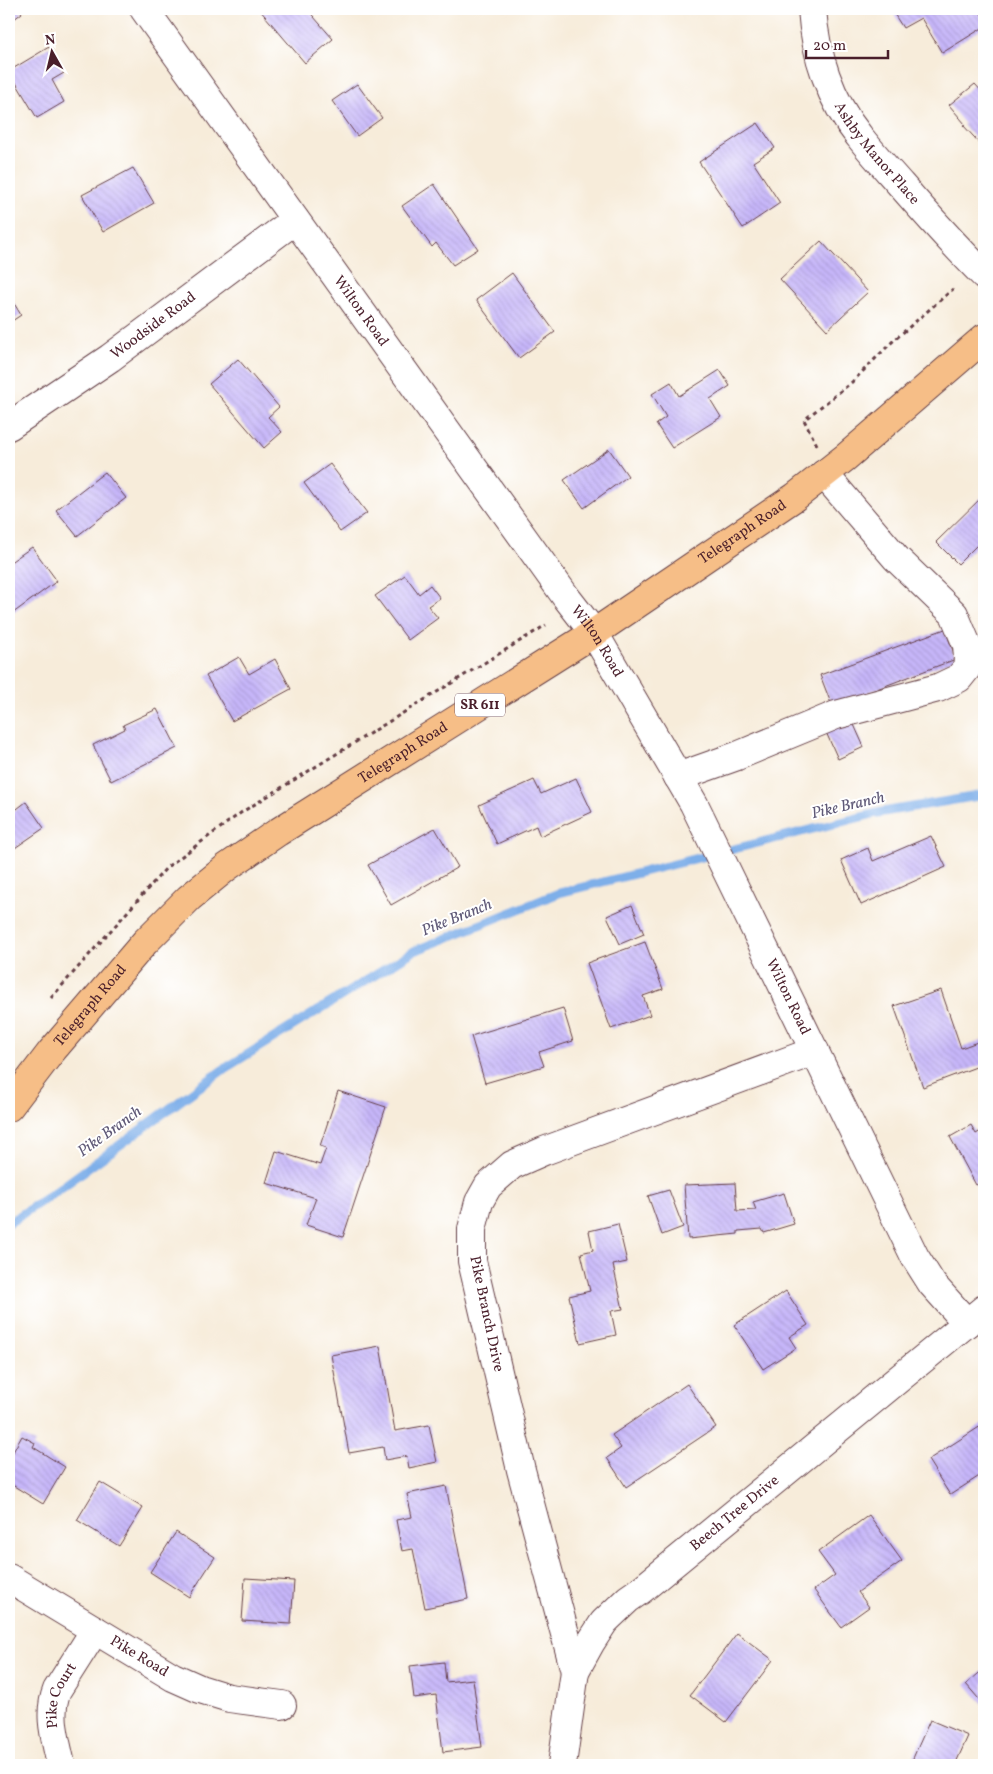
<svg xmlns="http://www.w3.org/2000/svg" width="993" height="1774" font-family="Vollkorn,serif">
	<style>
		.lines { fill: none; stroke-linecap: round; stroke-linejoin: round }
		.stream { stroke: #7eafe9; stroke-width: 9 }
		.building { fill: url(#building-back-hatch) }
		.minor-casing { stroke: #643e45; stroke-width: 30 }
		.major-casing { stroke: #643e45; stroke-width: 30 }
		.path { stroke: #643e45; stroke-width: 3; stroke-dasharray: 4 4; stroke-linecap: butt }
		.minor { stroke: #fff; stroke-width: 28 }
		.major { stroke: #f6be87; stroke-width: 28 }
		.labels { text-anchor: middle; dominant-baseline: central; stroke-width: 4; stroke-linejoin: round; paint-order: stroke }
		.shield { fill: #fff; stroke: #80626b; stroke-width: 1 }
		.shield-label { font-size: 14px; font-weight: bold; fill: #4a1f2b }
		.street-label { font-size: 15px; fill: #4a1f2b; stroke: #fff }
		.water-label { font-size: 16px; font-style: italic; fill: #5f5977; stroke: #fff }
	</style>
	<defs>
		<pattern id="building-back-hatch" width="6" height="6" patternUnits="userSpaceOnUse" patternTransform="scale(1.25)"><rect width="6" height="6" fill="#c6b6f9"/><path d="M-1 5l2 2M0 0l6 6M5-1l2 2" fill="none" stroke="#ac9cd6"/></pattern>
	</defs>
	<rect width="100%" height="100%" fill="#fff"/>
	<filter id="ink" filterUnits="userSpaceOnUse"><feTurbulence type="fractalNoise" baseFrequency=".02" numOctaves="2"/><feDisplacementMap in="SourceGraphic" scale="10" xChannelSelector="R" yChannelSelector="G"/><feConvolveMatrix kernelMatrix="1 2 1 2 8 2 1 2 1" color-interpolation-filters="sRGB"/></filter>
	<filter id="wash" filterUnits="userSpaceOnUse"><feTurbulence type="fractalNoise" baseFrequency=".0096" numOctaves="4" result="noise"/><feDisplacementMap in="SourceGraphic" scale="20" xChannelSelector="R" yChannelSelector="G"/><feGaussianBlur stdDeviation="1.12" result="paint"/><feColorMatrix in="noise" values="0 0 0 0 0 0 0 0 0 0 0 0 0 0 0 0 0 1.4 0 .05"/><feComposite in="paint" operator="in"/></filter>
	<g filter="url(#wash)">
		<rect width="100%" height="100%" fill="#f7ecda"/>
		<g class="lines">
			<!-- stream -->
			<path class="stream" d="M9,1223L58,1190L224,1069L414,951L559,893L877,813L984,795"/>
		</g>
		<g id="blocks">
			<!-- building -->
			<g class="building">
				<path d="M9,9H19L22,13L9,23Z"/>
				<path d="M259,9H307L333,39L305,63Z"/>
				<path d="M891,9H978L984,18V27L942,53L921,18L903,28Z"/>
				<path d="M49,47L64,73L52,80L64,102L37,118L9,71Z"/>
				<path d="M357,84L382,118L357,136L332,101Z"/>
				<path d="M975,84L984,94V148L963,125L965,124L949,105Z"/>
				<path d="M758,123L775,148L753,162L780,203L743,228L699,162Z"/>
				<path d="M133,168L154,203L103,232L82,195Z"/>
				<path d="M434,184L478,249L453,265L436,243L432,247L402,206Z"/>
				<path d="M821,241L868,292L827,330L780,279Z"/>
				<path d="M512,273L555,332L519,358L476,300Z"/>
				<path d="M9,295L21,315L9,323Z"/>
				<path d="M238,359L279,407L268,417L282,432L264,448L209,384Z"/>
				<path d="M720,370L730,386L710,399L721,417L672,448L656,424L666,417L652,394L671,382L679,396Z"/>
				<path d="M609,449L628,476L584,508L564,480Z"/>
				<path d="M330,464L367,513L340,532L304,483Z"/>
				<path d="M105,472L126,498L77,536L56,510Z"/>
				<path d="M984,495V548L979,543L958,564L936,542Z"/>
				<path d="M32,547L57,581L9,616V563Z"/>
				<path d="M405,575L419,594L430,585L440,598L428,606L438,618L408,640L375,596Z"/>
				<path d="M945,629L956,659L832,706L820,675Z"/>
				<path d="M239,657L249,674L275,659L291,689L232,721L206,676Z"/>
				<path d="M157,709L177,748L111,781L93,745L125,729L123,725Z"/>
				<path d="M851,718L864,747L838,759L825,730Z"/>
				<path d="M576,778L592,812L540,836L536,826L497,844L479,805L534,780L541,794Z"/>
				<path d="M26,802L44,828L9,852V815Z"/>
				<path d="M435,828L458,867L391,905L368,865Z"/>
				<path d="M931,836L946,867L861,905L841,860L868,848L873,861Z"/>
				<path d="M632,905L644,934L620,944L607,916Z"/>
				<path d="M645,942L663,989L643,996L650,1015L611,1029L587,963Z"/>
				<path d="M941,990L961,1048L983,1040L984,1064L923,1087L894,1006Z"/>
				<path d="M563,1008L573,1041L539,1052L544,1066L485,1083L471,1036Z"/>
				<path d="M338,1091L386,1107L343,1237L306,1225L316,1198L266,1183L276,1151L320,1165L326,1148L320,1146Z"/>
				<path d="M971,1125L976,1134L984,1129V1181L976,1185L950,1137Z"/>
				<path d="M735,1183L737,1211L756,1210L753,1202L784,1193L794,1224L764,1233L762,1229L738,1231V1234L688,1239L684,1185Z"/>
				<path d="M669,1190L683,1227L662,1235L648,1196Z"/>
				<path d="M618,1224L627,1262L613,1265L623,1309L611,1311L616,1335L580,1343L569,1296L590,1291L581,1253L593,1250L589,1231Z"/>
				<path d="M786,1291L808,1325L789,1337L796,1348L763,1369L734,1325Z"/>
				<path d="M380,1346L395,1431L429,1425L437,1462L409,1468L407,1456L385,1460L383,1447L349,1453L331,1355Z"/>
				<path d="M687,1384L716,1427L626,1487L607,1458L621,1448L612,1435Z"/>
				<path d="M984,1424V1473L950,1495L928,1460Z"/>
				<path d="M22,1436L35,1443L33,1447L65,1467L43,1504L9,1483V1459Z"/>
				<path d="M100,1482L143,1508L119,1546L77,1520Z"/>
				<path d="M446,1486L468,1599L425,1608L413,1549L402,1551L396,1520L412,1517L407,1494Z"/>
				<path d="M869,1515L902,1561L858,1592L869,1607L841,1627L814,1590L835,1575L818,1552Z"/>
				<path d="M176,1532L215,1557L189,1597L150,1572Z"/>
				<path d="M245,1578L294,1581L291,1624L242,1621Z"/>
				<path d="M737,1633L773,1660L726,1722L690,1695Z"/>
				<path d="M444,1662L446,1682L473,1679L482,1747L443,1752L436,1695L414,1698L410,1666Z"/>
				<path d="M984,1669V1705L966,1684Z"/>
				<path d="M930,1720L968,1736L955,1765H910Z"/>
			</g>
		</g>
	</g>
	<g filter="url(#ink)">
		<use href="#blocks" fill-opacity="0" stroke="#643e45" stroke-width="1"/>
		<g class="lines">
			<!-- minor casing -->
			<g class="minor-casing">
				<g id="minor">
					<path id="s1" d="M144,9L566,597L594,633L694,804L915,1257L932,1284L967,1323"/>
					<path id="s2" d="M812,9C815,54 830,100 859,136C872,153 887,169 901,185C928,216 955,246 984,275"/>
					<path id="s3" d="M9,426L110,358L295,220"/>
					<path d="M678,777L737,756L836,715L938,688L959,678L967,668L968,658L967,645L954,614L896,558L824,474"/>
					<path id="s4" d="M9,1578L173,1677L200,1689L229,1698L282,1705"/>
					<path d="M575,1671L521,1470L472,1261V1229L479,1202L488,1186L512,1165L544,1151L815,1051"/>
					<path id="s5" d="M61,1765C56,1740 47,1715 57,1690L95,1630"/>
					<path id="s6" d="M562,1765L575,1671L591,1642L604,1622L628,1599L641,1590L984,1309"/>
				</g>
			</g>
			<!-- major casing -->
			<g class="major-casing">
				<g id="major">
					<path id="s7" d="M9,1107L51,1052L145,942L189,898L227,867L278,832L594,633L795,497L846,457L984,338"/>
				</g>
			</g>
			<!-- path -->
			<g class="path">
				<path d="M817,445L804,420L852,382L892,342L953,289"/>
				<path d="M51,998L167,867L242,812L546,625"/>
			</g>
			<!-- minor -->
			<use href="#minor" class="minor"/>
			<!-- major -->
			<use href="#major" class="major"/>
		</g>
	</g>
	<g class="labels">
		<!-- shield labels -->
		<rect class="shield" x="455" y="693.5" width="50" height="23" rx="4"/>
		<g class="shield-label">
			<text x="480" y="705">SR 611</text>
		</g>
		<!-- street labels -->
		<g class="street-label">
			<text stroke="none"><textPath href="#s2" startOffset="162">Ashby Manor Place</textPath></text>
			<text stroke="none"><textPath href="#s1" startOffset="372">Wilton Road</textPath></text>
			<text stroke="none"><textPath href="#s3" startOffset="176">Woodside Road</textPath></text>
			<text stroke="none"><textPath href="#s7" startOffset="940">Telegraph Road</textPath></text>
			<text stroke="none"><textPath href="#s1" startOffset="778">Wilton Road</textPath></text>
			<text stroke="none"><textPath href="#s7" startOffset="535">Telegraph Road</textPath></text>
			<text stroke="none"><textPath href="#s1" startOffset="1182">Wilton Road</textPath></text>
			<text stroke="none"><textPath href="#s7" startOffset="130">Telegraph Road</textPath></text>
			<text transform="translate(486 1314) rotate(78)">Pike Branch Drive</text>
			<text stroke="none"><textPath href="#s6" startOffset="322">Beech Tree Drive</textPath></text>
			<text stroke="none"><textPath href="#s4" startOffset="152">Pike Road</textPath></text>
			<text stroke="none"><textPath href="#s5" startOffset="72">Pike Court</textPath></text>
		</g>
		<!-- water labels -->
		<g class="water-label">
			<text transform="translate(848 806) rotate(-13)">Pike Branch</text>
			<text transform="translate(457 918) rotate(-22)">Pike Branch</text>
			<text transform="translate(110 1132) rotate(-36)">Pike Branch</text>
		</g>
	</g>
	<!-- margin -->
	<rect width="993" height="1774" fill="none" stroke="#fff" stroke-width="30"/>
	<!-- north arrow -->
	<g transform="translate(52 52) rotate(352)" stroke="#ffffff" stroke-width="4" paint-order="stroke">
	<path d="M0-4L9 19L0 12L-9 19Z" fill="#4a1f2b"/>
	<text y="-8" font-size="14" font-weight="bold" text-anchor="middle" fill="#4a1f2b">N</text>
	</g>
	<!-- scale -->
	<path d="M806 50v8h82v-8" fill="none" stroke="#4a1f2b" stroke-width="2.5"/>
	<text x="813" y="50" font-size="15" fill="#4a1f2b" stroke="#ffffff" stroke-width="4" paint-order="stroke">20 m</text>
</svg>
